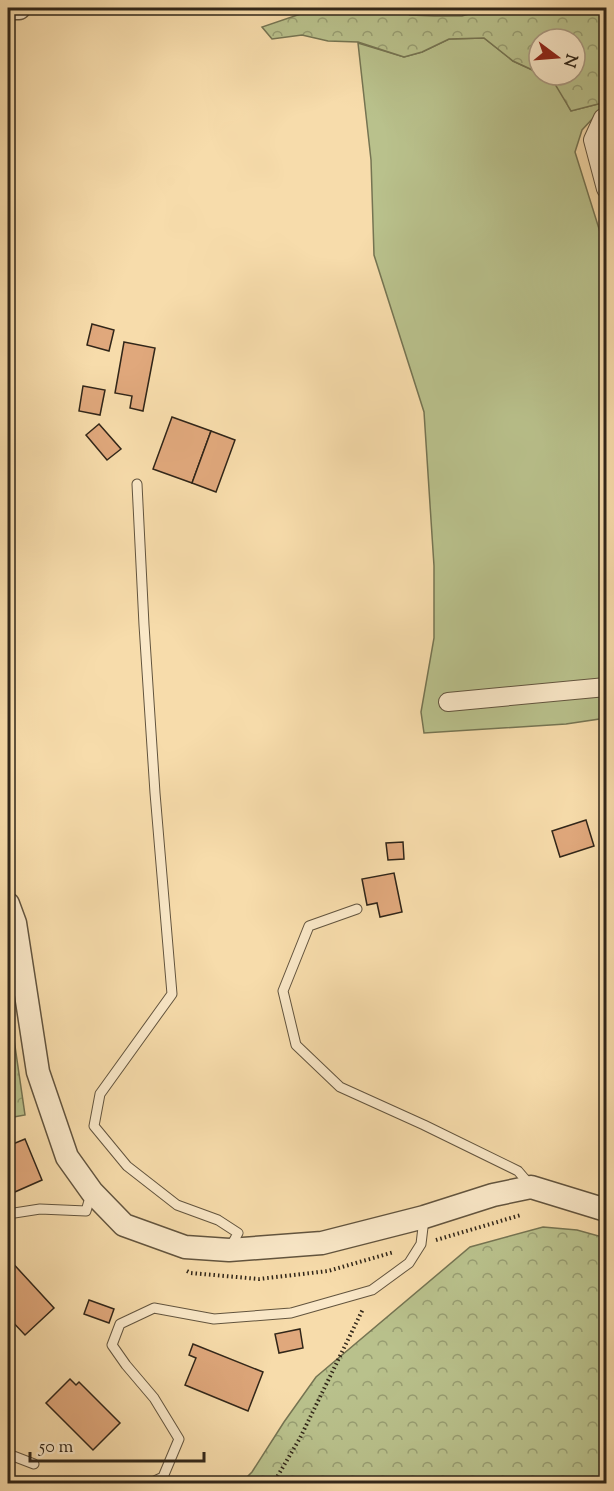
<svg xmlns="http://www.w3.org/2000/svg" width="614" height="1491" font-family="'Sorts Mill Goudy',serif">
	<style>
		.grass { fill: #b9c18c; stroke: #757452; stroke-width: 1.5 }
		.forest { fill: url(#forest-crowns); stroke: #757452; stroke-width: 1.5 }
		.building { fill: #e0a87c; stroke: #312619; stroke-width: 1.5 }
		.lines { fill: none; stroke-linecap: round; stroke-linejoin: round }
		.service-casing { stroke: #62543e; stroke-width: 11 }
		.minor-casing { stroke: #62543e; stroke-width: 20 }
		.tertiary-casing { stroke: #62543e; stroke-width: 25 }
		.path { stroke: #312619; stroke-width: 4; stroke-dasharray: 1.5 3; stroke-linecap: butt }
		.service { stroke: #fae8c8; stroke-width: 9 }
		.minor { stroke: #fae8c8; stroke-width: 18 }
		.tertiary { stroke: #fae8c8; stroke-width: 22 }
	</style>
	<defs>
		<pattern id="forest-crowns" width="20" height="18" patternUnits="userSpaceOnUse" patternTransform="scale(1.5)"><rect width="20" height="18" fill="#b9c18c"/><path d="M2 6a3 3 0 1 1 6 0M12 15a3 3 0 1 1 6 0" fill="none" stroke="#979d72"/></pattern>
	</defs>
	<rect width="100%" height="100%" fill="#f7dcab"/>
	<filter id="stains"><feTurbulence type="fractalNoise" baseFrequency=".00333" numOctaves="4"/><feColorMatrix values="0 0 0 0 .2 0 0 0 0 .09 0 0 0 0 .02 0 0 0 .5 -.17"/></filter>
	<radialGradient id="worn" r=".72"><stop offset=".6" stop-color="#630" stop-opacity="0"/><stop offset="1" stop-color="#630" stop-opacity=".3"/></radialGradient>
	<!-- grass -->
	<path class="grass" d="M484,38L513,61L539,73V75C556,76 563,97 571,111L606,102V107L595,116L582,130L575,152L606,251V718L566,724L424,733L421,712L434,638V566L424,412L374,255L371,160L358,43L404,57L422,52L449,39Z"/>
	<!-- forest -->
	<g class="forest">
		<path d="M318,8H396L410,15L434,16H462L490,8H606V102L571,111L552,79L544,75H575V39H539V73L513,61L484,38L449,39L422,52L404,57L358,42L328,41L302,35L272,39L262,27Z"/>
		<path d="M8,998L25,1115L8,1118Z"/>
		<path d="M543,1227L577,1230L606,1238V1483H241L252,1472L284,1422L316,1377L470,1247Z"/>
	</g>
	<!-- building -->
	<g class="building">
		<path d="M92,324L114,330L109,351L87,345Z"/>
		<path d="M124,342L155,348L143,411L130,408L132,396L115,393Z"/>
		<path d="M83,386L105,390L100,415L79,411Z"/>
		<path d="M172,417L211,431L192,483L153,469Z"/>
		<path d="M99,424L121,449L107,460L86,435Z"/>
		<path d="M211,431L235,440L216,492L192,483Z"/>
		<path d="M586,820L594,846L560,857L552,831Z"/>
		<path d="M403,842L404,859L388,860L386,843Z"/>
		<path d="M394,873L402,912L380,917L377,903L367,905L362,879Z"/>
		<path d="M25,1139L42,1180L8,1195V1146Z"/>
		<path d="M8,1258L54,1308L25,1335L8,1317Z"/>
		<path d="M89,1300L114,1309L109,1323L84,1314Z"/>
		<path d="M300,1329L303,1348L279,1353L275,1334Z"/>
		<path d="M193,1344L263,1372L248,1411L185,1385L196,1358L189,1355Z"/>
		<path d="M70,1379L76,1385L79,1382L120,1423L93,1450L46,1403Z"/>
	</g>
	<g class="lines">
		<!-- service casing -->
		<g class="service-casing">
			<g id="service">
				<path d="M137,484L144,625L155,793L172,994L100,1094L94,1126L127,1166L177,1205L218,1220L238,1233L230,1248"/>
				<path d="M357,909L309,926L283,991L296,1045L340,1087L424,1125L518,1171L530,1185"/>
				<path d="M8,1214L40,1209L86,1211L91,1194"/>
				<path d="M8,1454L34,1464"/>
				<path d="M148,1484L163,1477L179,1439L154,1398L126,1365L112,1345L120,1324L154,1308L214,1319L291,1313L372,1290L409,1263L421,1244L424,1219"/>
			</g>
		</g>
		<!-- minor casing -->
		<g class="minor-casing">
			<g id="minor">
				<path d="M606,116L603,118L593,140L606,189"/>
				<path d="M448,702L606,687"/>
			</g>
		</g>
		<!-- tertiary casing -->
		<g class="tertiary-casing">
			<g id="tertiary">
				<path d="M8,8H19"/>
				<path d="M8,904L15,923L38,1072L67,1157L92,1192L124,1225L185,1247L229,1250L322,1243L424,1217L493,1195L531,1187L606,1210"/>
			</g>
		</g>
		<!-- path -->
		<g class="path">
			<path d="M420,8H421"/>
			<path d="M436,1240L521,1215"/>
			<path d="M187,1271L191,1273L259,1279L328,1271L394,1252"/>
			<path d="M273,1484L300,1438L363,1309"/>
		</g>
		<!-- service -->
		<use href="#service" class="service"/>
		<!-- minor -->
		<use href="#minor" class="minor"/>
		<!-- tertiary -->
		<use href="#tertiary" class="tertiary"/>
	</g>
	<!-- margin -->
	<rect width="614" height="1491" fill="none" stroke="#f7dcab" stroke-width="30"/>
	<rect x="9" y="9" width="596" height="1473" fill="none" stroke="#312619" stroke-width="3"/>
	<rect x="15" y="15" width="584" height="1461" fill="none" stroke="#312619" stroke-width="1.5"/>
	<!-- north arrow -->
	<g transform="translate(557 57) rotate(106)"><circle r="28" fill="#fae8c8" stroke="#aa9a82" stroke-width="1.5"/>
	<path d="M0-4.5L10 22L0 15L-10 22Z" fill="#8f2418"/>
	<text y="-9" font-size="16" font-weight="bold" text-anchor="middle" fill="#312619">N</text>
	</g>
	<!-- scale -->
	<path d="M30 1452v9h174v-9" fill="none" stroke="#312619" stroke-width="3"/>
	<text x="39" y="1452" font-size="18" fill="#312619" stroke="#fae8c8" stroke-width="4.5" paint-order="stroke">50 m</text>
	<rect width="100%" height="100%" filter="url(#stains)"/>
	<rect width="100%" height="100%" fill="url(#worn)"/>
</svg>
